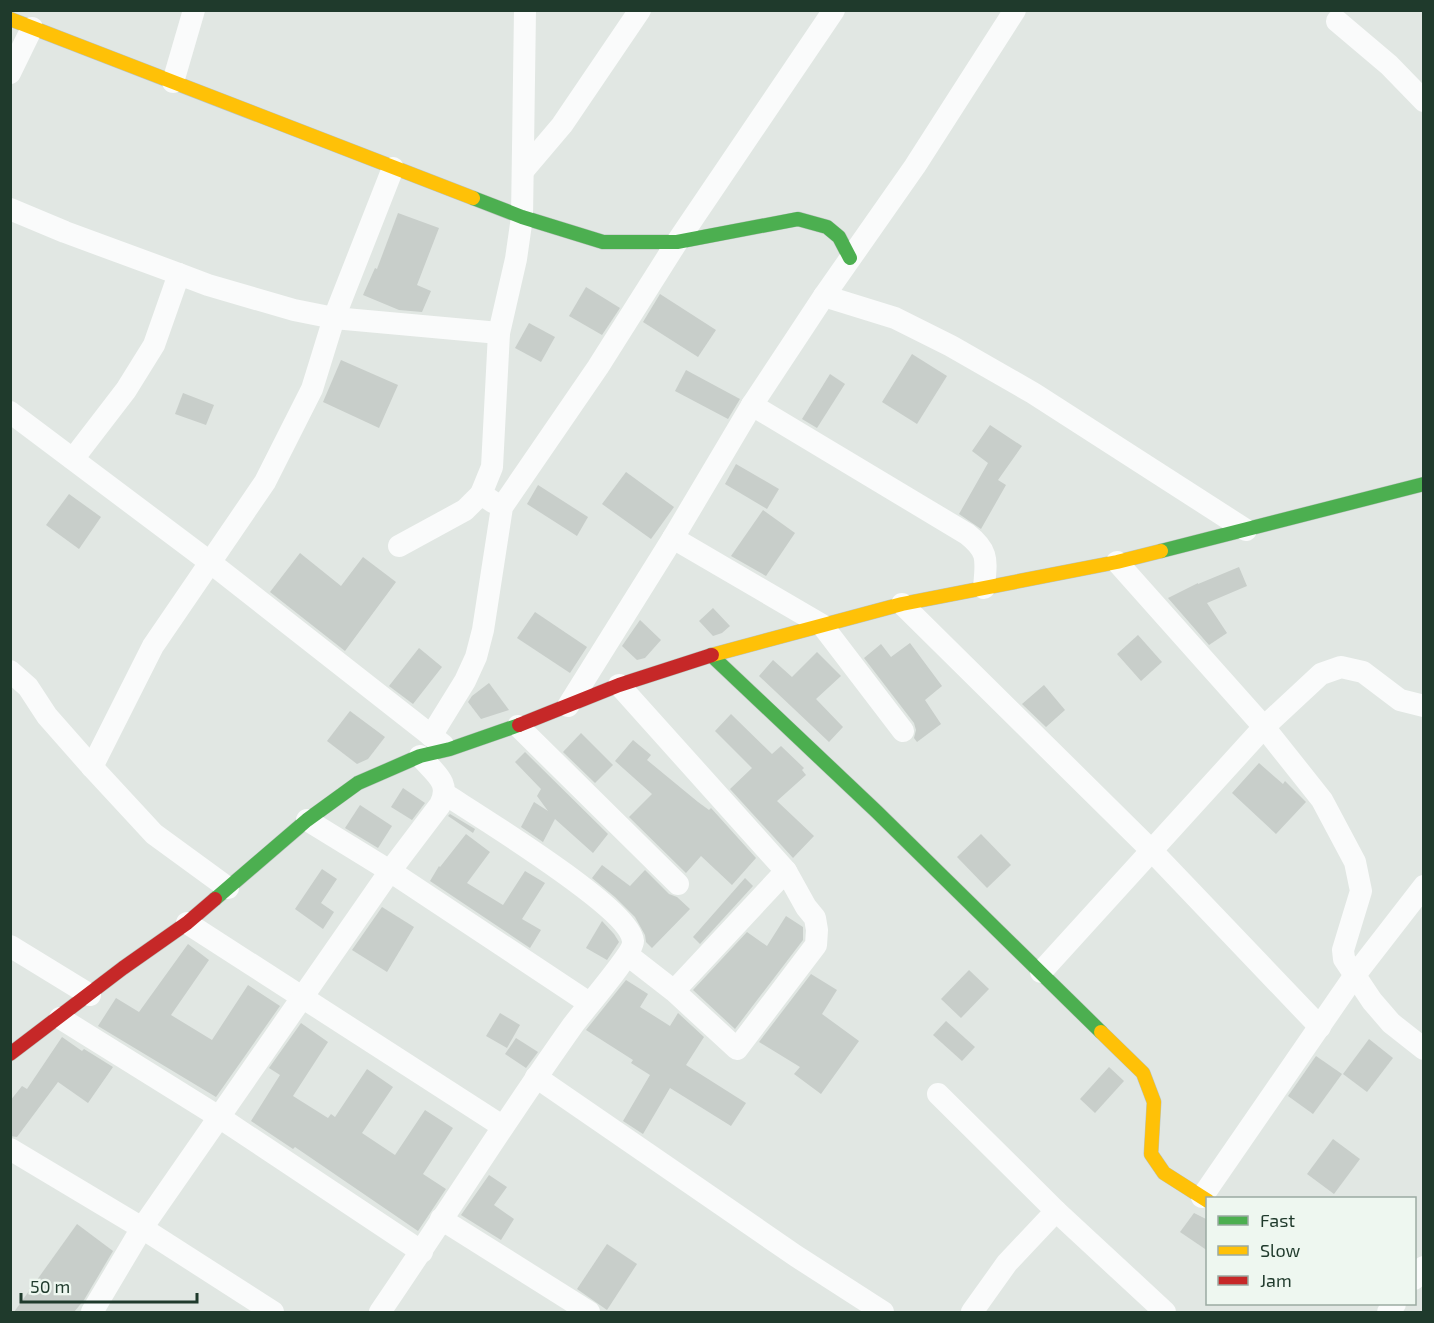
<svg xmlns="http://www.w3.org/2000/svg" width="1434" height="1323" font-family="'Exo 2',sans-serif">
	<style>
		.building { fill: #c8ceca }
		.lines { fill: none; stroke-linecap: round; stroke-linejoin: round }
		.fast-casing { stroke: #bac4be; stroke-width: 15 }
		.slow-casing { stroke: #bac4be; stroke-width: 15 }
		.jam-casing { stroke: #bac4be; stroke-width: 15 }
		.street { stroke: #fafbfb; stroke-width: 22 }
		.fast { stroke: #4caf50; stroke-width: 14 }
		.slow { stroke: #ffc107; stroke-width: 14 }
		.jam { stroke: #c62828; stroke-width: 14 }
	</style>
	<rect width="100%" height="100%" fill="#e1e7e3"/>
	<!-- building -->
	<g class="building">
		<path d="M398,213L439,228L417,285L431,291L422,312L399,310L363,295L375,268L377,269Z"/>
		<path d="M586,287L620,308L602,335L569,316Z"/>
		<path d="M660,294L716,330L698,357L643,322Z"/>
		<path d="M529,323L555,337L541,362L515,348Z"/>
		<path d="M912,354L947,376L917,424L882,402Z"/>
		<path d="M341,360L398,385L379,428L323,402Z"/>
		<path d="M686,370L740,399L728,419L675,391Z"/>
		<path d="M830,374L845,384L817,428L802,419Z"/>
		<path d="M183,393L214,405L206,425L175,414Z"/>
		<path d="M990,425L1022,446L998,480L1006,485L981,529L959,514L988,463L972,451Z"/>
		<path d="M736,464L779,489L767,509L725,484Z"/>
		<path d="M626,472L674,507L651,539L602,504Z"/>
		<path d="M538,485L588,517L577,536L527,504Z"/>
		<path d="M69,494L101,517L79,549L46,525Z"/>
		<path d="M763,510L795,533L766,576L731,556Z"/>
		<path d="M300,553L341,586L363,557L396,582L345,651L270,592Z"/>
		<path d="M1239,567L1247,586L1207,603L1227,633L1209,645L1168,598L1198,583V584Z"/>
		<path d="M713,608L730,626L722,633L713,636L699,621Z"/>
		<path d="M535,612L587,647L570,673L517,638Z"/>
		<path d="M640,620L661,640L645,658L637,660L622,646Z"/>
		<path d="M1138,635L1162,662L1141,681L1117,654Z"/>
		<path d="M910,643L942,686L925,700L941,724L917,742L914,738L916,730L914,723L864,658L881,644L891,657Z"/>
		<path d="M419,648L442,667L413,704L389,686Z"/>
		<path d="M817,652L841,676L816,699L843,727L829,742L759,676L773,660L792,677Z"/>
		<path d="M489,683L509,710L481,719L468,702L472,696Z"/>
		<path d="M1044,685L1065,710L1046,727L1022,704Z"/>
		<path d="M350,711L385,737L368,759L357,764L327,741Z"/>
		<path d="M731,714L772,754L781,746L804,768L802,770L806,775L777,801L814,836L793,858L730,789L752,768L715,731Z"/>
		<path d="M581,733L613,765L595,783L563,752Z"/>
		<path d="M633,740L651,755L647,760L698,802L709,810L711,808L756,858L732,885L701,856L686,873L629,817L652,794L615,761Z"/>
		<path d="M525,752L608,834L593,853L555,819L543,842L521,827L534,802L548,811L537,796L541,789L515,762Z"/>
		<path d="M1259,763L1283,784L1285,781L1306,802L1276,834L1232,793Z"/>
		<path d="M403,788L425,803L412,820L391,807Z"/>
		<path d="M360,805L392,826L378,848L345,828Z"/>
		<path d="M450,814L475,829L473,833L448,816Z"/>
		<path d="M466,834L490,852L467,883L503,905L525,871L545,883L522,919L541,930L530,948L430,881L439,866L440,867Z"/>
		<path d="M981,834L1011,865L987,888L957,857Z"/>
		<path d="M602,865L630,886L645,870L669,894L677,897L690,909L652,948L646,942L645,935L635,917L615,897L592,878Z"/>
		<path d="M322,869L337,879L321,903L334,912L323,929L295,909Z"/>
		<path d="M745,878L753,886L700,944L693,937Z"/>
		<path d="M382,907L414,927L387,972L352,950Z"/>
		<path d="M786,916L803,927V940L735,1029L693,990L747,932L767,946Z"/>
		<path d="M602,921L614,934L619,942L607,960L586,948Z"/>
		<path d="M188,944L209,960L171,1015L212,1040L248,985L280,1006L216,1097L98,1026L116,998L139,1012Z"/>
		<path d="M969,970L989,989L961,1018L941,999Z"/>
		<path d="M811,974L837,990L822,1014L859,1041L821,1094L794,1074L800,1067L759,1042Z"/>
		<path d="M626,980L648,994L640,1007L670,1026L678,1013L704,1037L686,1065L746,1103L731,1126L670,1088L643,1134L623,1121L650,1075L631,1063L633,1060L586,1030Z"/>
		<path d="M500,1013L520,1025L507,1048L486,1036Z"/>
		<path d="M946,1021L975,1047L962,1061L933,1035Z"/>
		<path d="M301,1023L328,1042L293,1096L328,1118L331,1114L335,1117L367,1069L393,1087L362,1133L395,1155L425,1110L453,1128L423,1174L446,1189L418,1231L295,1147L293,1149L251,1121L280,1075L269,1068Z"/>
		<path d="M62,1037L82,1051L84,1049L113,1067L88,1103L58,1082L17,1137L10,1136V1101L22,1086L27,1089Z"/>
		<path d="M516,1038L538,1052L526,1068L505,1054Z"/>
		<path d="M1369,1039L1393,1058L1367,1092L1343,1074Z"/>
		<path d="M1316,1056L1342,1074L1313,1114L1288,1096Z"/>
		<path d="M1109,1067L1124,1081L1095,1113L1080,1099Z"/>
		<path d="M1333,1139L1360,1159L1334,1194L1307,1174Z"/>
		<path d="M489,1175L507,1187L494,1205L514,1219L501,1240L461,1215Z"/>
		<path d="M1194,1213L1208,1220V1251L1180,1232Z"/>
		<path d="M77,1224L113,1251L84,1300L74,1312H14Z"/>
		<path d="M607,1244L637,1264L607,1310L577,1289Z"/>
	</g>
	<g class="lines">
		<!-- fast casing -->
		<g class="fast-casing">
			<g id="fast">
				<path d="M473,198L522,217L603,242H677L798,219L827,227L839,237L850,258"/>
				<path d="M1161,551L1424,484"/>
				<path d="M711,655L877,812L1101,1032"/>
				<path d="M215,899L307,820L358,783L420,756L450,749L519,725"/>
			</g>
		</g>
		<!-- slow casing -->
		<g class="slow-casing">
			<g id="slow">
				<path d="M10,19L473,198"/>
				<path d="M712,655L902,604L1117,562L1161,551"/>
				<path d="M1101,1032L1143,1073L1154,1102L1151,1154L1164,1173L1208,1201"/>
			</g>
		</g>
		<!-- jam casing -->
		<g class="jam-casing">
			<g id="jam">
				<path d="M519,725L619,685L712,655"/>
				<path d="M10,1054L123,968L187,923L215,899"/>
			</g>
		</g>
		<!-- street -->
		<g class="street">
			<path d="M1337,21L1389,65L1424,101"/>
			<path d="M10,73L32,28"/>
			<path d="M173,82L194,10"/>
			<path d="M523,171L562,125L640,10"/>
			<path d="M10,209L65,232L179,274"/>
			<path d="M824,296L895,318L951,346L1033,393L1246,530"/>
			<path d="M752,405L967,534C990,552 986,561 984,588"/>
			<path d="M10,412L211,563L443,745"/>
			<path d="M73,459L126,390L154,345L179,274L208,285L294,310L334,318L499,333"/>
			<path d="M481,494L492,467L499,333L516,259L522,217L525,10"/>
			<path d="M673,538L822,625L903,731"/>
			<path d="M399,546L465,510L481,494L493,502"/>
			<path d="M1117,562L1264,727L1322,800L1355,862L1361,891L1343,950L1344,959L1372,1001L1391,1023L1424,1049"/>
			<path d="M902,604L1152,851L1320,1027"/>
			<path d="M10,671L28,687L47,716L92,767L154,834L228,888"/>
			<path d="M619,685L786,871"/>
			<path d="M568,706L673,538L752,405L824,296L915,166L1015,10"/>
			<path d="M518,726L678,884"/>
			<path d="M431,736L465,681L476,657L483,630L502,507L598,367L677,242L834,10"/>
			<path d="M92,767L153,646L265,482L312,389L334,318L393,168"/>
			<path d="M307,820L390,871L589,1003"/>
			<path d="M187,923L502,1126"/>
			<path d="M10,946L90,995"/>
			<path d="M629,956L674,991L737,1049L816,945L817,930L815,918L806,907L786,871L674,991"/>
			<path d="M1041,972L1264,727L1321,674L1341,667L1363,672L1400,700L1424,706"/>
			<path d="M60,1018L219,1117L422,1252"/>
			<path d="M536,1077L796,1256L883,1312"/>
			<path d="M938,1094L1056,1211L1007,1263L972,1312"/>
			<path d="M10,1149L142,1228L273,1312"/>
			<path d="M1202,1197L1355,975L1424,886"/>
			<path d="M1056,1211L1165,1312"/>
			<path d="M441,1219L589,1312"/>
			<path d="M1414,1279L1424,1267"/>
			<path d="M92,1312L142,1228L390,871L440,805C452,782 434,773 420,756"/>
			<path d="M380,1312C445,1217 506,1119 573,1025C583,1011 634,953 633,941C630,908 477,815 445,794"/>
			<path d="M1388,1312L1395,1304"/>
		</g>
		<!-- fast -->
		<use href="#fast" class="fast"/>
		<!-- slow -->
		<use href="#slow" class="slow"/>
		<!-- jam -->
		<use href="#jam" class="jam"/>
	</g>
	<!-- border -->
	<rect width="1434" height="1323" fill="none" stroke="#1f3a2c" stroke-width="24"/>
	<!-- legend -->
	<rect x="1206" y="1197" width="210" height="108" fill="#eef7f0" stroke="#9baba2" stroke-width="1.5"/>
	<rect x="1218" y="1216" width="30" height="9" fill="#4caf50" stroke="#9baba2" stroke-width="1.5"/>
	<text x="1260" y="1227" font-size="18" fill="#1f3a2c">Fast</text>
	<rect x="1218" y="1246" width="30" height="9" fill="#ffc107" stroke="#9baba2" stroke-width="1.5"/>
	<text x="1260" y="1257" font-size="18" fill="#1f3a2c">Slow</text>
	<rect x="1218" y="1276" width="30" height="9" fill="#c62828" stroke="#9baba2" stroke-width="1.5"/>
	<text x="1260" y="1287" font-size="18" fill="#1f3a2c">Jam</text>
	<!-- scale -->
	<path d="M21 1293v9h176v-9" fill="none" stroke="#1f3a2c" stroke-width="3"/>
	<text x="30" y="1293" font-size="18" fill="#1f3a2c" stroke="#eef7f0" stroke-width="4.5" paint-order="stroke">50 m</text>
</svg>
